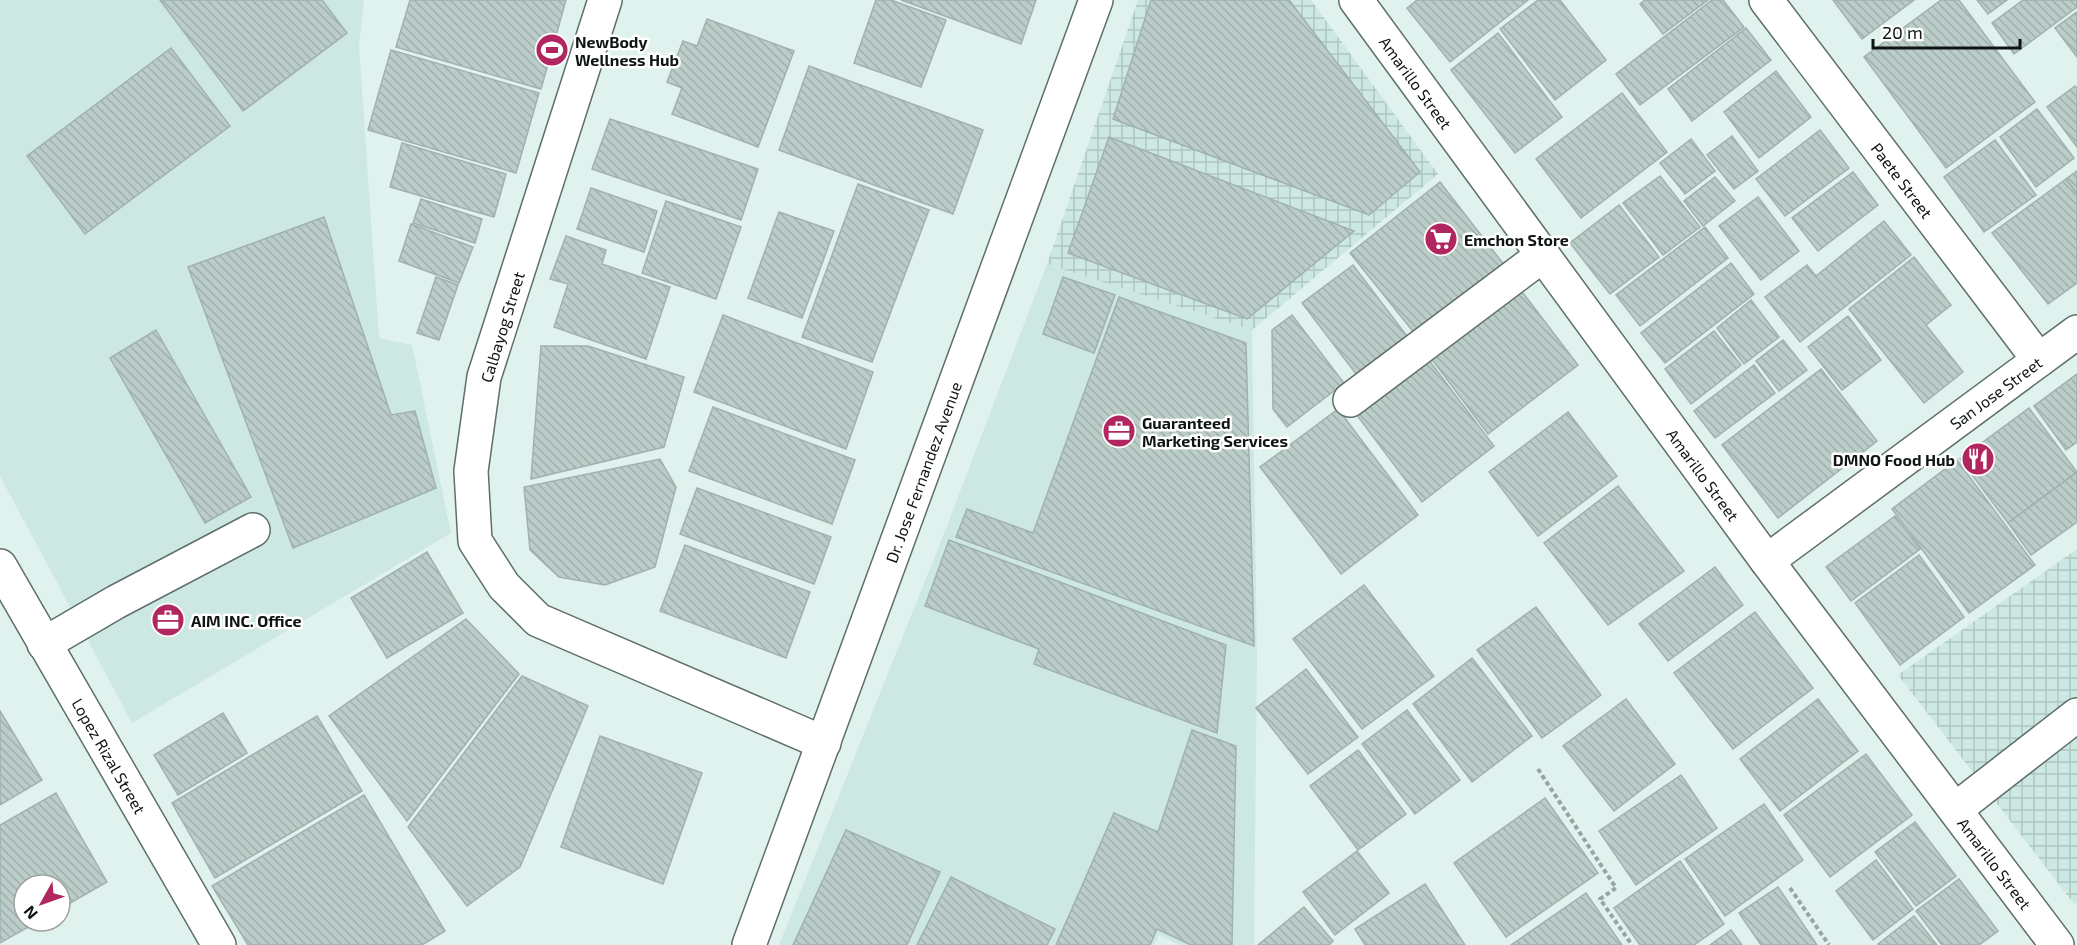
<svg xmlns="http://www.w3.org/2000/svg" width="2077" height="945" font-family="'Exo 2',sans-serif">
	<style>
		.built { fill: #cde8e2 }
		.industrial { fill: url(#industrial-grid) }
		.building { fill: url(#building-back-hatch); stroke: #a0b1ae; stroke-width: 1.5 }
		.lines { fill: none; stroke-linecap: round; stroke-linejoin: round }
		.minor-casing { stroke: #5e6e6b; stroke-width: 36 }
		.path { stroke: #97a5a2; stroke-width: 4; stroke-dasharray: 4.5 3; stroke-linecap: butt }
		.minor { stroke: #fff; stroke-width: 33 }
		.labels { text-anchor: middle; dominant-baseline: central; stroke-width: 5; stroke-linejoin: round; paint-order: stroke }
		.poi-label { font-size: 16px; font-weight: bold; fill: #0e1514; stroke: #fff; text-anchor: start }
		.street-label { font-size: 16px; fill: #0e1514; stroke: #fff }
	</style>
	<defs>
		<pattern id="industrial-grid" width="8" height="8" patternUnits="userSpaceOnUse" patternTransform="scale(1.5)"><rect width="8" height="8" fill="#cde8e2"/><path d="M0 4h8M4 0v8" fill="none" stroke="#afc6c1"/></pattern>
		<pattern id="building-back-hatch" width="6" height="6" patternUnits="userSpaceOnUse" patternTransform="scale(1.5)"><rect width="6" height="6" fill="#bbcdc9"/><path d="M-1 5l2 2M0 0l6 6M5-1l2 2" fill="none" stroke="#a0afac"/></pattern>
	</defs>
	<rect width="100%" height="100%" fill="#e0f2ee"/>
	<!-- built -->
	<g class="built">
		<path d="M0,0H364L359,45L379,338L412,345L451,533L132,723L0,476Z"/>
		<path d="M1047,264L1252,330L1257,656L1254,945H1179L1159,935L1154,945H779L945,531Z"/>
	</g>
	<!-- industrial -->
	<g class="industrial">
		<path d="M1138,0H1311L1438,174L1252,330L1047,264Z"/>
		<path d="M2077,549V903L2074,904L1898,675Z"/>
	</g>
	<!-- building -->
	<g class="building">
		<path d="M160,0H322L347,33L243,111Z"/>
		<path d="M410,0H566L541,89L396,47Z"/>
		<path d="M876,0H891L946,20L921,87L854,63Z"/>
		<path d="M901,0H1036L1021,44Z"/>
		<path d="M1151,0H1289L1420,172L1369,215L1113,119Z"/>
		<path d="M1417,0H1528L1450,62L1407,8Z"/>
		<path d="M1538,0H1560L1606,60L1555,100L1500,29Z"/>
		<path d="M1645,0H1708L1663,34L1640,4Z"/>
		<path d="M1712,0H1723L1744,27L1640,105L1616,74Z"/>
		<path d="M1833,0H1914L1862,39Z"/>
		<path d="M1941,0H1959L2035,102L1946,168L1864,57Z"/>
		<path d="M1977,0H2007L1988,14Z"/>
		<path d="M2023,0H2077V7L2014,54L1992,23Z"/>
		<path d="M2077,12V57L2055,28Z"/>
		<path d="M707,19L794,51L758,147L672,114L682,88L667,82L683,41L697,46Z"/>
		<path d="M1746,28L1771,60L1692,121L1668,89Z"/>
		<path d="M1498,33L1562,117L1515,153L1451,70Z"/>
		<path d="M171,48L230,126L85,234L27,156Z"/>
		<path d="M391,50L539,93L516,173L368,130Z"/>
		<path d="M809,66L983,130L953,214L779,150Z"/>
		<path d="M1776,71L1811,117L1759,158L1724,112Z"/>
		<path d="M2075,86L2077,88V147L2047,107Z"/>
		<path d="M1622,93L1667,152L1581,218L1536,159Z"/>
		<path d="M2037,109L2074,158L2036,187L2000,137Z"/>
		<path d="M610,119L758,169L741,220L592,169Z"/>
		<path d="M1820,130L1849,168L1785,216L1756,179Z"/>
		<path d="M1732,136L1758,171L1734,189L1707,155Z"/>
		<path d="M1109,137L1354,231L1247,319L1068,253Z"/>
		<path d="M1691,139L1715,171L1685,194L1660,163Z"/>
		<path d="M1995,140L2036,195L1984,232L1944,177Z"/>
		<path d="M402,143L506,174L494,217L390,187Z"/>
		<path d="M2077,171V194L2066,179Z"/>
		<path d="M1853,172L1878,205L1818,251L1792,218Z"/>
		<path d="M1660,176L1700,227L1663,255L1623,203Z"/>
		<path d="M1715,177L1735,201L1703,226L1684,201Z"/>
		<path d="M2066,179L2077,194V283L2048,304L1992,233Z"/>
		<path d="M1440,182L1505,266L1415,334L1350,253Z"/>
		<path d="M858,184L929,210L872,362L802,337Z"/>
		<path d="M591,188L657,211L644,252L577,229Z"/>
		<path d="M1758,197L1799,251L1761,280L1719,226Z"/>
		<path d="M421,199L482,219L475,243L413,223Z"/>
		<path d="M666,201L741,227L716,299L642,273Z"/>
		<path d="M1619,205L1659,257L1610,294L1570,243Z"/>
		<path d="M779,212L834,231L802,318L748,298Z"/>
		<path d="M324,217L391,415L415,411L436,488L293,548L188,267Z"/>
		<path d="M1884,221L1911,255L1800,342L1765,297L1807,265L1816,276Z"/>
		<path d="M411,224L473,247L459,283L399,261Z"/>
		<path d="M1705,227L1728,258L1640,326L1616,295Z"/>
		<path d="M566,236L606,250L602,264L670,287L646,359L554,327L568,284L550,279Z"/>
		<path d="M1914,257L1951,305L1926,325L1963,372L1924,403L1849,309Z"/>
		<path d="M1731,263L1754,294L1665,363L1641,333Z"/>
		<path d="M1353,265L1407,336L1356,374L1302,303Z"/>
		<path d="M436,277L458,285L439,340L417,333Z"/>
		<path d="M1063,277L1115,295L1094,353L1043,334Z"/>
		<path d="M1520,289L1578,365L1488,434L1430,357Z"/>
		<path d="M1119,297L1246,343L1254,646L956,537L967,509L1033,533Z"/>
		<path d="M1751,300L1779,337L1744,364L1717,328Z"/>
		<path d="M723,315L873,372L846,449L694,392Z"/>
		<path d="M1292,315L1344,383L1287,427L1273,409L1272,330Z"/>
		<path d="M1848,316L1881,360L1842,390L1808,347Z"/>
		<path d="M156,330L251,497L205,523L110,358Z"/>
		<path d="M1714,331L1741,365L1691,404L1665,369Z"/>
		<path d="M1783,340L1807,370L1779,391L1756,361Z"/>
		<path d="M541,346H588L684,377L664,447L531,479Z"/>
		<path d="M1428,359L1494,446L1422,502L1356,414Z"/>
		<path d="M1754,365L1775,393L1715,438L1694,411Z"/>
		<path d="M1821,369L1877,441L1778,518L1722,445Z"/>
		<path d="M2077,374V442L2066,450L2034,406Z"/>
		<path d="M713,407L855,460L832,524L689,471Z"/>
		<path d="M2029,408L2077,472L2008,523L1960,459Z"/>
		<path d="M1338,409L1418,515L1341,574L1260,467Z"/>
		<path d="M1568,412L1617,476L1538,536L1489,472Z"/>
		<path d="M660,459L676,487L655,567L605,585L559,577L530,550L524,487Z"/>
		<path d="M1957,460L2035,565L1969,613L1892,509Z"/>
		<path d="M2077,472V522L2031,555L2008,523Z"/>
		<path d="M1618,486L1684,571L1608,625L1544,543Z"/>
		<path d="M697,488L831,537L814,584L680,534Z"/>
		<path d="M1895,516L1920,549L1851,601L1826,567Z"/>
		<path d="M949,540L1226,645L1217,733L1034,664L1039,649L925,606Z"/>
		<path d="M685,545L810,592L786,658L660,611Z"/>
		<path d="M427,552L463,613L387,658L351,598Z"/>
		<path d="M1919,555L1964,617L1900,665L1855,603Z"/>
		<path d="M1715,567L1743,605L1668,661L1639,624Z"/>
		<path d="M1364,585L1434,676L1362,729L1293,639Z"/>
		<path d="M1536,607L1601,695L1542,738L1477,650Z"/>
		<path d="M1755,612L1813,688L1733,749L1674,673Z"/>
		<path d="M466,619L519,674L407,821L329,716Z"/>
		<path d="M1472,658L1532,736L1472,782L1413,704Z"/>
		<path d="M1306,669L1358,737L1308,774L1256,708Z"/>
		<path d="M522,676L588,706L520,867L467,906L408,827Z"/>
		<path d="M1626,699L1675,764L1614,811L1563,746Z"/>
		<path d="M1818,699L1858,751L1780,811L1740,759Z"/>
		<path d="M1407,710L1460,780L1415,814L1362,744Z"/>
		<path d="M0,711L42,780L0,805Z"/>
		<path d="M223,713L247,753L178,795L154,755Z"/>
		<path d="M317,716L362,791L215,878L172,803Z"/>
		<path d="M1192,730L1236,746L1232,945H1191L1157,929L1150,945H1056L1114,813L1158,832Z"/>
		<path d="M600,736L702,773L663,884L561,847Z"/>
		<path d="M1358,750L1406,814L1358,850L1310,786Z"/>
		<path d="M1866,754L1912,815L1830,877L1784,815Z"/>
		<path d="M1681,775L1717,828L1636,885L1599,831Z"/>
		<path d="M56,793L107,882L60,909V885H24V921H39L0,943V825Z"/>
		<path d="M364,795L445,931L422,945H248L212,886Z"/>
		<path d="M1545,798L1598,873L1506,937L1454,863Z"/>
		<path d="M1764,804L1803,860L1725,916L1685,859Z"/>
		<path d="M1915,822L1956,876L1916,906L1875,852Z"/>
		<path d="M846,830L940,872L907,945H793Z"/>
		<path d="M1357,851L1389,893L1335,935L1303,892Z"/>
		<path d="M1876,860L1913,909L1873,940L1836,891Z"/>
		<path d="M1680,861L1724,924L1694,945H1640L1614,908Z"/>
		<path d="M951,877L1055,929L1047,945H917Z"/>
		<path d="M1959,879L1998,931L1979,945H1942L1916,911Z"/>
		<path d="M1425,884L1465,945H1365L1355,929Z"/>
		<path d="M1778,887L1817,945H1761L1739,913Z"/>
		<path d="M1586,893L1622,945H1511Z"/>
		<path d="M1304,907L1333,941L1329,945H1258Z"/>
		<path d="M1914,916L1937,945H1879L1878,944Z"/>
		<path d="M1731,930L1742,945H1710Z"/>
	</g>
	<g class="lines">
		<!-- minor casing -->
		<g class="minor-casing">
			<g id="minor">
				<path d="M605,0L484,377L471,471L475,541L504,586L538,620L824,743"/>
				<path id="s1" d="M1356,0L1767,561L2057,945"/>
				<path id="s2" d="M1766,0L2039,360"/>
				<path d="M1350,400L1543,255"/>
				<path id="s3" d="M1767,561L2077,332"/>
				<path id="s4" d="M0,566L219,945"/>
				<path d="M44,644L116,602L253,530"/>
				<path d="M1956,809L2077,715"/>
				<path id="s5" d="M749,945L1096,0"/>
			</g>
		</g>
		<!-- path -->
		<g class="path">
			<path d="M1538,769L1616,888L1600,899L1632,945"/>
			<path d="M1790,888L1829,945"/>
		</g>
		<!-- minor -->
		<use href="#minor" class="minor"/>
	</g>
	<!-- icons -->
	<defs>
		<g id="stadium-disc" transform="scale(1.725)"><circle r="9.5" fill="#b22660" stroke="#fff"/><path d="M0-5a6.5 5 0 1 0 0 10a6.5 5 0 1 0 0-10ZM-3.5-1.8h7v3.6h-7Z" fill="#fff"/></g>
		<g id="supermarket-disc" transform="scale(1.725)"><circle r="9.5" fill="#b22660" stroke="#fff"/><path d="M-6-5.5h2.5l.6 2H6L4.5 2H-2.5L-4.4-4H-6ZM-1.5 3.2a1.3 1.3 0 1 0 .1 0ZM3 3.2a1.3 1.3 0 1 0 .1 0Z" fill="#fff"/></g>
		<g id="office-disc" transform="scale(1.725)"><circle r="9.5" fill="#b22660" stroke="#fff"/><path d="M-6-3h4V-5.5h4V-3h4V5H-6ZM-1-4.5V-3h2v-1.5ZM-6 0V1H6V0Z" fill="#fff"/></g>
		<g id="restaurant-disc" transform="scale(1.725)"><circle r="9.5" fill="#b22660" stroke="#fff"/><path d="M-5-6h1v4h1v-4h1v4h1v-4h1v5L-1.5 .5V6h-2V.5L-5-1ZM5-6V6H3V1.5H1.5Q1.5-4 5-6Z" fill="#fff"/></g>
	</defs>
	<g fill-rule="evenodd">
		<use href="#stadium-disc" x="552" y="50"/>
		<use href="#supermarket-disc" x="1441" y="239"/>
		<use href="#office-disc" x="1119" y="431"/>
		<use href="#restaurant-disc" x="1978" y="459"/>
		<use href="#office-disc" x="168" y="620"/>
	</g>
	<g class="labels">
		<!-- poi labels -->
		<g class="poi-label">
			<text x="575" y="41">NewBody<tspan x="575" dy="18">Wellness Hub</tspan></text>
			<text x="1464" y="239">Emchon Store</text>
			<text x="1142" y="422">Guaranteed<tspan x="1142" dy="18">Marketing Services</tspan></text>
			<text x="1955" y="459" text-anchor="end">DMNO Food Hub</text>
			<text x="191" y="620">AIM INC. Office</text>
		</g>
		<!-- street labels -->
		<g class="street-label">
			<text stroke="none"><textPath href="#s1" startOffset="102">Amarillo Street</textPath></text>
			<text stroke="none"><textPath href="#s2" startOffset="226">Paete Street</textPath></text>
			<text transform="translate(502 327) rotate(-73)">Calbayog Street</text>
			<text stroke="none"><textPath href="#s3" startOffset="284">San Jose Street</textPath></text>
			<text stroke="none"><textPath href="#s5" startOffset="504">Dr. Jose Fernandez Avenue</textPath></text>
			<text stroke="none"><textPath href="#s1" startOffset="588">Amarillo Street</textPath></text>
			<text stroke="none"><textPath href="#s4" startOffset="219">Lopez Rizal Street</textPath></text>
			<text stroke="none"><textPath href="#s1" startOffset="1074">Amarillo Street</textPath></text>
		</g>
	</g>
	<!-- north arrow -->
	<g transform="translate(42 903) rotate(230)"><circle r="28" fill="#ffffff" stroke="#9fa1a1" stroke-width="1.5"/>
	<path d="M0-4.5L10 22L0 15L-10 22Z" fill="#b22660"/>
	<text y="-9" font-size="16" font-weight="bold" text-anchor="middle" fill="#0e1514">N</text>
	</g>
	<!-- scale -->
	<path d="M1873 39v9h147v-9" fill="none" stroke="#0e1514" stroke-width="3"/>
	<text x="1882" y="39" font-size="18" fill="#0e1514" stroke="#ffffff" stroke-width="4.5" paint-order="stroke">20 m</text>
</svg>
